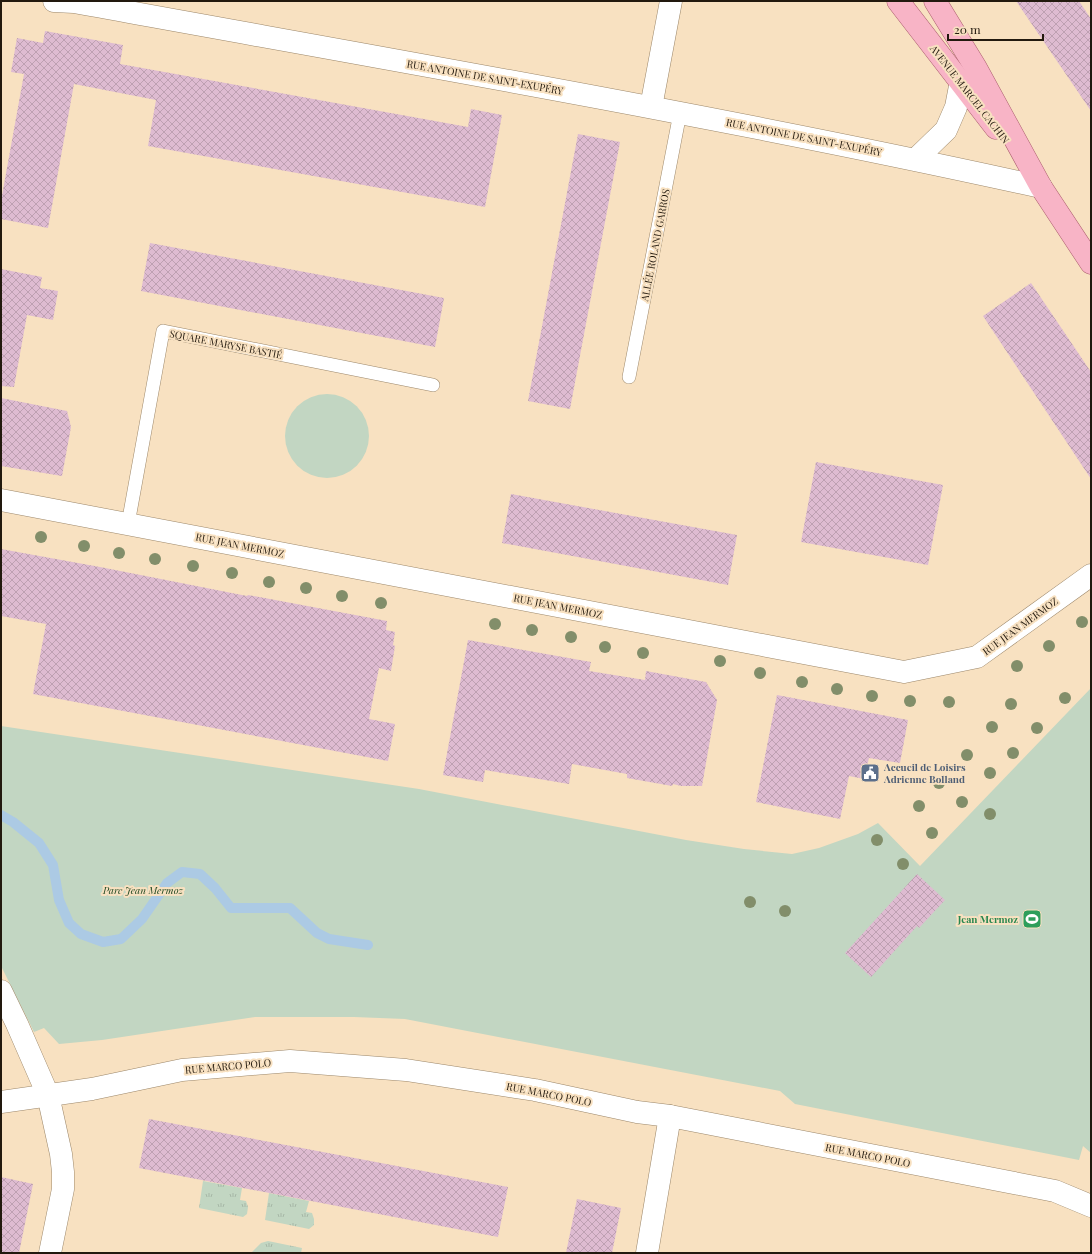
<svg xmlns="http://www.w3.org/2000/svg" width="1092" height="1254" font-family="'Playfair Display',serif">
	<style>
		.grass { fill: url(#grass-tufts) }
		.park { fill: #c2d6c2 }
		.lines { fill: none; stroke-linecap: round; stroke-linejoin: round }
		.stream { stroke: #accae4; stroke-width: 10 }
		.building { fill: url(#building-cross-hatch) }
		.service-casing { stroke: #9c876a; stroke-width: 14 }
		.minor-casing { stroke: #9c876a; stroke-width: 23 }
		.primary-casing { stroke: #aa5d6d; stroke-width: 23 }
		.service { stroke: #fff; stroke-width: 13 }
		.minor { stroke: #fff; stroke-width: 22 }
		.primary { stroke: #f8b4c6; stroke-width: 22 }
		.tree { fill: #828e6a }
		.labels { text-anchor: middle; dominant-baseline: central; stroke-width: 4; stroke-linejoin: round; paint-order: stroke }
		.street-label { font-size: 10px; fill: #22190e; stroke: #f8e1c1 }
		.service-label { font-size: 10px; font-weight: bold; fill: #4e5e75; stroke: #f8e1c1; text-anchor: start }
		.park-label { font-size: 10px; font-style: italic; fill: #224a23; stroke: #f8e1c1 }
		.leisure-label { font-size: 10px; font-weight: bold; fill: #27864d; stroke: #f8e1c1; text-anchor: end }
	</style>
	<defs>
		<pattern id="grass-tufts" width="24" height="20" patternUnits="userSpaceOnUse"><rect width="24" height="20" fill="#c2d6c2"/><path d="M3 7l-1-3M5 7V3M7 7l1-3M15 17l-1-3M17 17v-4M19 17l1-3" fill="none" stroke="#a6b7a6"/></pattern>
		<pattern id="building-cross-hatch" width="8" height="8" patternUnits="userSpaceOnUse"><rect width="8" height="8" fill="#debbd1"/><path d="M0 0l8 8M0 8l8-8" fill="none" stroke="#bea0b2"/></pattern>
	</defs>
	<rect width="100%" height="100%" fill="#f8e1c1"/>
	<!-- grass -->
	<g class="grass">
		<path d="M203,1181L242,1188L240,1200L246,1201L248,1207L247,1214L243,1217L199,1208Z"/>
		<path d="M269,1193L309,1201L306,1212L312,1213L314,1219V1225L309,1229L265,1220Z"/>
		<path d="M268,1241L302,1248L301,1253H251L261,1243Z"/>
	</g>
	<!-- park -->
	<g class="park">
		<circle cx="327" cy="436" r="42"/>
		<path d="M1091,688V1153L1083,1146L1079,1160L795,1104L780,1091L405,1019L354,1017H255L102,1040L59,1044L44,1028L34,1032L1,966V726L419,789L686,840L744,849L792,854L819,848L858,834L878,823L920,866Z"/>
	</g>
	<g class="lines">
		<!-- stream -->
		<path class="stream" d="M1,815L13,822L39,843L53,865L59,900L69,923L81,934L103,942L121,939L142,919L167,883L182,872L200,874L215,888L231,908H290L317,933L329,939L368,945"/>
	</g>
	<!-- building -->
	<g class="building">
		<path d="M1016,1H1079L1091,19V111Z"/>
		<path d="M45,31L123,45L120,64L468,127L471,109L502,115L485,207L148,146L156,100L74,84L48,228L1,219V201L24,74L11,72L17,38L43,43Z"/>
		<path d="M578,134L620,142L570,409L528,401Z"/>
		<path d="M150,243L444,298L435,347L141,291Z"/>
		<path d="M1,269L42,277L40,288L58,291L53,320L27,315L14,387L1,386Z"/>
		<path d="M1031,283L1091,372V479L983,316Z"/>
		<path d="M1,398L67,411L71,427L62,476L1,466Z"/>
		<path d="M816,462L943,485L928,565L801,542Z"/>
		<path d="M511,494L737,535L728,585L502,543Z"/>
		<path d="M1,549L100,567L247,596L248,595L387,621L386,630L395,632L393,645L395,646L391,671L379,668L369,719L395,724L388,761L33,694L46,624L1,616Z"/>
		<path d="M468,640L591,662L589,671L645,680L646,671L706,682L717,700L702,786H681L673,784L672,786L627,778V774L572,764L569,784L485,770L483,782L443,775Z"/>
		<path d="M777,695L908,720L900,763L869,758L864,779L849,776L840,819L756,802Z"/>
		<path d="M917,874L945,900L919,928L917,926L871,977L845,953Z"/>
		<path d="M149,1119L508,1187L498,1237L139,1168Z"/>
		<path d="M1,1177L33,1184L19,1253H1Z"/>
		<path d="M577,1199L621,1208L612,1253H566Z"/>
	</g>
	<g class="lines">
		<!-- service casing -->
		<g class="service-casing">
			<g id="service">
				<path d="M629,377L680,113"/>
				<path d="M128,524L163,331L433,385"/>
			</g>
		</g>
		<!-- minor casing -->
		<g class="minor-casing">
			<g id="minor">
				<path d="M54,1L74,2C397,61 720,116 1041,187"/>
				<path d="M651,107L671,1"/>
				<path d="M916,159L946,130L956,107L961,81"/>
				<path d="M1,500L904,672L977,657L1091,575"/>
				<path d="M1,991L17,1024L48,1095L61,1154L63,1172V1189L50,1253"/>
				<path d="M1,1102L92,1089L182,1070L290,1061L406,1070L535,1090L637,1112L670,1116L1055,1191L1091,1206"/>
				<path d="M647,1253L670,1116"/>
			</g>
		</g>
		<!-- primary casing -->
		<g class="primary-casing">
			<g id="primary">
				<path d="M898,1L996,128"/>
				<path d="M935,1L976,68L1041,187L1091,263"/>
			</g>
		</g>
		<!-- service -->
		<use href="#service" class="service"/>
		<!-- minor -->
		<use href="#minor" class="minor"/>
		<!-- primary -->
		<use href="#primary" class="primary"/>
	</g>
	<!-- trees -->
	<g class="tree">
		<circle cx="41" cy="537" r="6"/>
		<circle cx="84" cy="546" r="6"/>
		<circle cx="119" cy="553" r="6"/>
		<circle cx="155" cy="559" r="6"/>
		<circle cx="193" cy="566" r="6"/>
		<circle cx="232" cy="573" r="6"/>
		<circle cx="269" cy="582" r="6"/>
		<circle cx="306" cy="588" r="6"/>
		<circle cx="342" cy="596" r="6"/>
		<circle cx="381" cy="603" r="6"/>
		<circle cx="1082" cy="622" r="6"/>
		<circle cx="495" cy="624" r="6"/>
		<circle cx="532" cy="630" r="6"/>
		<circle cx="571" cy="637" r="6"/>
		<circle cx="1049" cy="646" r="6"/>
		<circle cx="605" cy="647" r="6"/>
		<circle cx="643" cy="653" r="6"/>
		<circle cx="720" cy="661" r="6"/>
		<circle cx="1017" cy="666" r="6"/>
		<circle cx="760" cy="673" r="6"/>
		<circle cx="802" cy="682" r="6"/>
		<circle cx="837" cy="689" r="6"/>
		<circle cx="872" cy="696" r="6"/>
		<circle cx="1065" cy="698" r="6"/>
		<circle cx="910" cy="701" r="6"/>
		<circle cx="949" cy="702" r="6"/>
		<circle cx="1011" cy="704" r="6"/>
		<circle cx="992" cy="727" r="6"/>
		<circle cx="1037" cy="728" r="6"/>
		<circle cx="1013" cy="753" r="6"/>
		<circle cx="967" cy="755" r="6"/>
		<circle cx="990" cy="773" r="6"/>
		<circle cx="939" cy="783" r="6"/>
		<circle cx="962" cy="802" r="6"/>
		<circle cx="919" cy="806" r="6"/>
		<circle cx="990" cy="814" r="6"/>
		<circle cx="932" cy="833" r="6"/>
		<circle cx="877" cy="840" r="6"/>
		<circle cx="903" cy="864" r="6"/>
		<circle cx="750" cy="902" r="6"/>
		<circle cx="785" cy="911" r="6"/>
	</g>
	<!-- icons -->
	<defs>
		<g id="civic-square" transform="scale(1)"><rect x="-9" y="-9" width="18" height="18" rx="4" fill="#5c6f8a" stroke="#f8e1c1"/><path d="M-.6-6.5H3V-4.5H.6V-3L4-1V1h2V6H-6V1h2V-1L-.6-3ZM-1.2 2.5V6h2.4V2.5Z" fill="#fff"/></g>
		<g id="stadium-square" transform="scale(1)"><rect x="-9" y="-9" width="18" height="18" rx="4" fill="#2e9e5b" stroke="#f8e1c1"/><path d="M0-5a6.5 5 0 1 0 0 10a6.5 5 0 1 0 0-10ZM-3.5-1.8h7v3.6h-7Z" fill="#fff"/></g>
	</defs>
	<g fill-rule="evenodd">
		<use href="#civic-square" x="870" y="773"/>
		<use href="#stadium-square" x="1032" y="919"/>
	</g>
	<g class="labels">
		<!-- street labels -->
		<g class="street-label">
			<text transform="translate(485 77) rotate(10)">RUE ANTOINE DE SAINT-EXUPÉRY</text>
			<text transform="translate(970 94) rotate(52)">AVENUE MARCEL CACHIN</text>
			<text transform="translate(804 137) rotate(11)">RUE ANTOINE DE SAINT-EXUPÉRY</text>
			<text transform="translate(655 245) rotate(-79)">ALLÉE ROLAND GARROS</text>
			<text transform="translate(226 344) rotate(11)">SQUARE MARYSE BASTIÉ</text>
			<text transform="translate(240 545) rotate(11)">RUE JEAN MERMOZ</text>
			<text transform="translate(558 606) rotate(11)">RUE JEAN MERMOZ</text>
			<text transform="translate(1020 626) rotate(-36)">RUE JEAN MERMOZ</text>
			<text transform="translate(228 1066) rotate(-5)">RUE MARCO POLO</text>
			<text transform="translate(549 1094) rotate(11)">RUE MARCO POLO</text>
			<text transform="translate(868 1155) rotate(11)">RUE MARCO POLO</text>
		</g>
		<!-- service labels -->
		<g class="service-label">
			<text x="884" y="767">Accueil de Loisirs<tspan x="884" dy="12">Adrienne Bolland</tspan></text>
		</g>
		<!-- park labels -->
		<g class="park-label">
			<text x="143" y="890">Parc Jean Mermoz</text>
		</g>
		<!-- leisure labels -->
		<g class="leisure-label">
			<text x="1018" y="919">Jean Mermoz</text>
		</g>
	</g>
	<!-- border -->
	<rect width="1092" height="1254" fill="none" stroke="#22190e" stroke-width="4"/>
	<!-- scale -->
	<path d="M948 34v6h95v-6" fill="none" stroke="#22190e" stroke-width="2"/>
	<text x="954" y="34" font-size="12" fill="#22190e" stroke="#f8e1c1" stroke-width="3" paint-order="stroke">20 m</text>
</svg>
